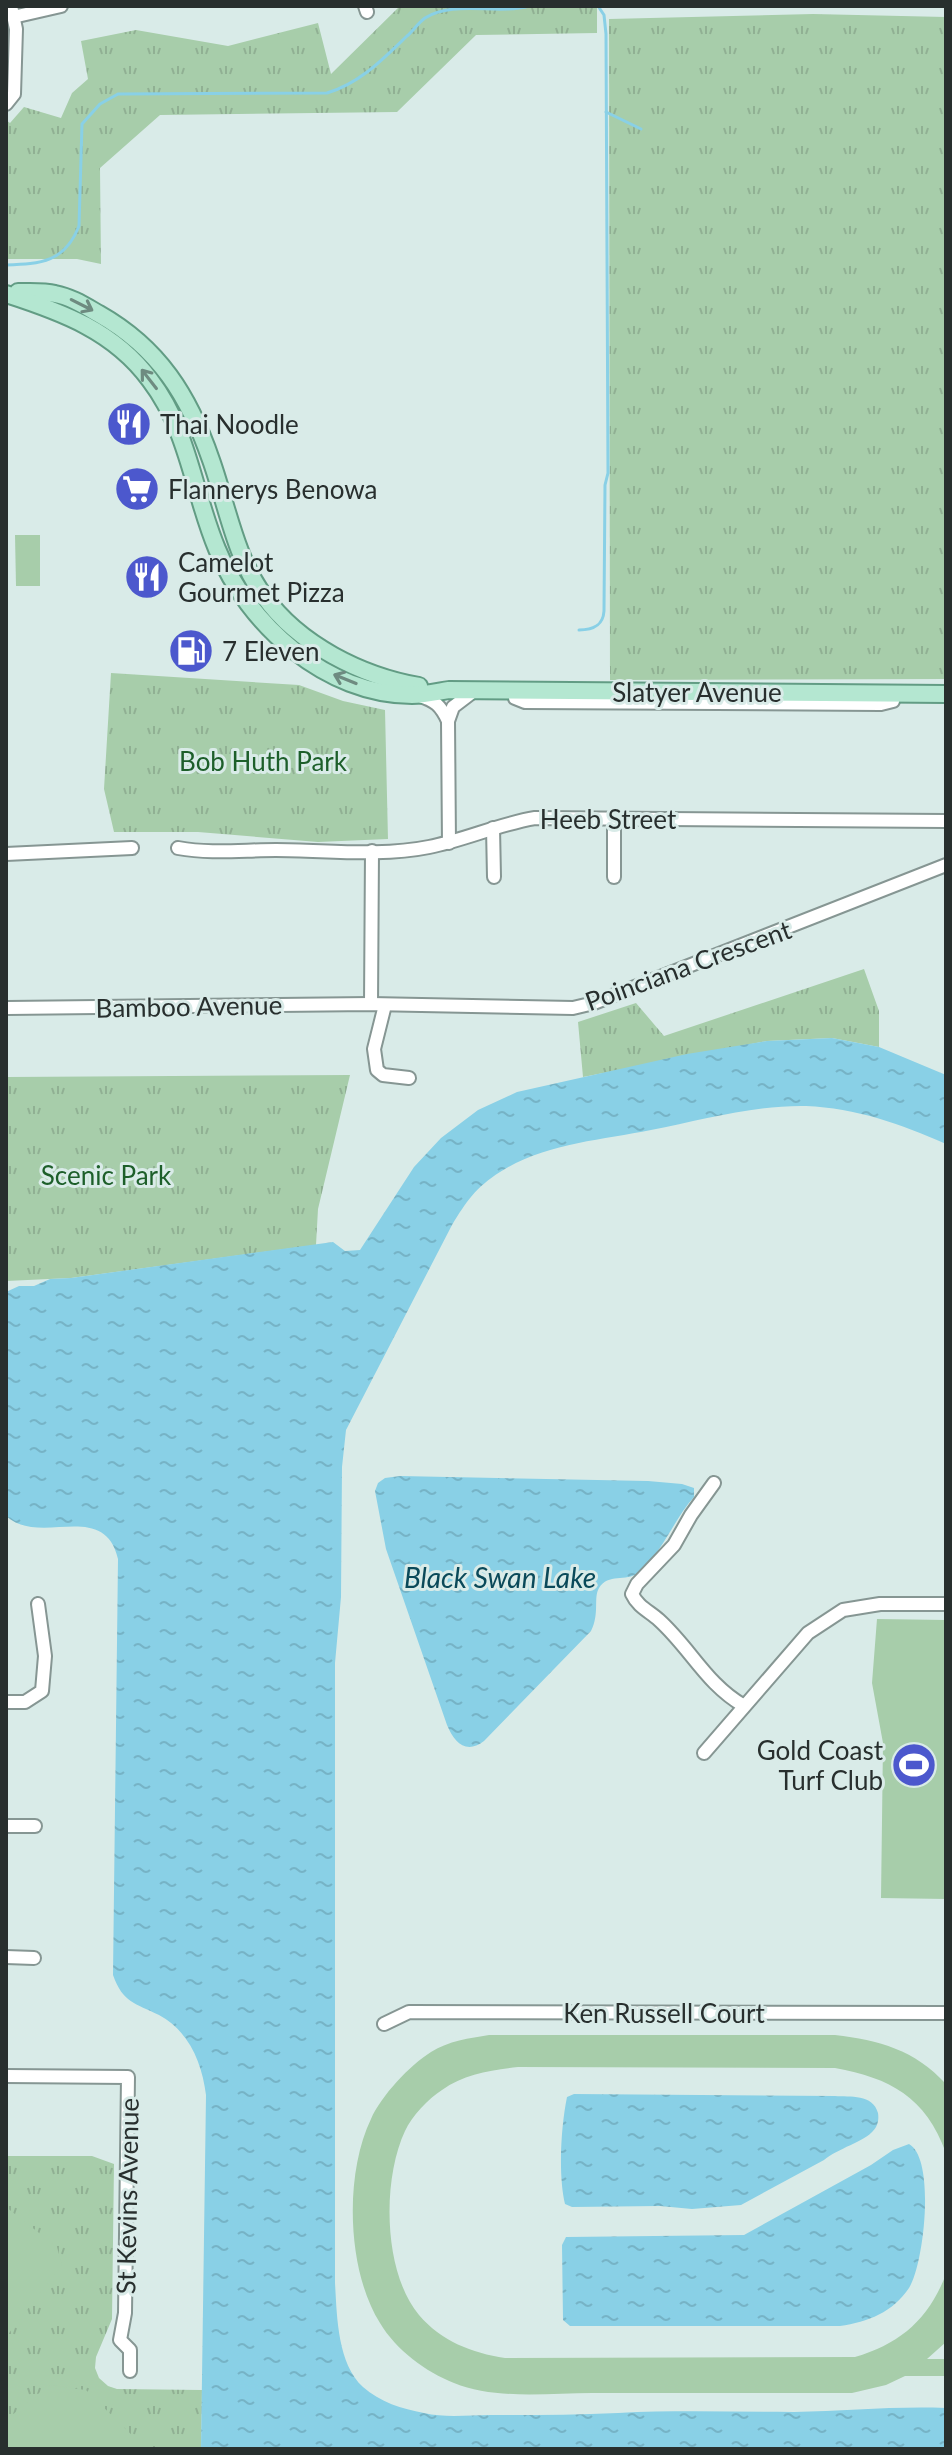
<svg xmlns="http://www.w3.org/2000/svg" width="952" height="2455" font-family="Lato,sans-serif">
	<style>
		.grass { fill: url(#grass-tufts) }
		.garden { fill: #a7cdaa }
		.water { fill: url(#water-ripples) }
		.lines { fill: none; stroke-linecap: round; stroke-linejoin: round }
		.stream { stroke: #89d0e6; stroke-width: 3 }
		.minor-casing { stroke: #869693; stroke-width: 16 }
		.major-casing { stroke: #629c84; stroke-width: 20 }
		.minor { stroke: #fff; stroke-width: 12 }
		.major { stroke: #b4e7d1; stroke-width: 16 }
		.oneway { stroke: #6e8b80 }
		.labels { text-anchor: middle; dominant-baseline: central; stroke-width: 6; stroke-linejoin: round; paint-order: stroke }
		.poi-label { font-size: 26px; fill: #282f2e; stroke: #d9ebe8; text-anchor: start }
		.street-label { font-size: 26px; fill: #282f2e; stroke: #d9ebe8 }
		.park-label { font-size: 26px; fill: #1d5f2a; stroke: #d9ebe8 }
		.water-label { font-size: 28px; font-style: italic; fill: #0a4959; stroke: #d9ebe8 }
	</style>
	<defs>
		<pattern id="grass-tufts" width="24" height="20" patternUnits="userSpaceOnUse" patternTransform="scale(2)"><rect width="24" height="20" fill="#a7cdaa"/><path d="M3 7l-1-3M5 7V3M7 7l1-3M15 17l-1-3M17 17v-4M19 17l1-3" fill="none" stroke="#90b093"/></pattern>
		<pattern id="water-ripples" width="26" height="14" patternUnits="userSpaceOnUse" patternTransform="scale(2)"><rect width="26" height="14" fill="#89d0e6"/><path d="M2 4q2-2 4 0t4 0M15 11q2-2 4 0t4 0" fill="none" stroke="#76b3c6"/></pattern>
	</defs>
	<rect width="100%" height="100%" fill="#d9ebe8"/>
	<!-- grass -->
	<g class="grass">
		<path d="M400,6H597V33L476,35L397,112L160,115L100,168L101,264L77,259H6V120L10,123L24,107L61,118L72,93L88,79L81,41L136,30L228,46L318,23L331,74Z"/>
		<path d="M813,14L946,17V679L610,680L609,19Z"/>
		<path d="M111,673L299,685L343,701L385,710L388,839L318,842L198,832H114L104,789Z"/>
		<path d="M864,969L879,1011V1047L832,1038L767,1041L583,1077L578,1022L636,1003L664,1036Z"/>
		<path d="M350,1075L318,1209L316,1245L71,1278L6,1281V1077Z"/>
		<path d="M6,2156H92L114,2164L112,2319L96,2357L95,2368L99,2378L108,2386L117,2389L202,2390L201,2449H6Z"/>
	</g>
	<!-- garden -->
	<g class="garden">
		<path d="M15,535H40V586H16Z"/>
		<path d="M877,1619L946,1620V1899L881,1898L883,1743L872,1683Z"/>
		<path d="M489,2035H835C879,2040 915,2050 946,2084V2153C926,2097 890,2078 835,2068L518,2067C491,2070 464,2074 442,2090C428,2099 412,2116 405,2131C382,2180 383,2272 419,2315C441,2341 472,2353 505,2358L855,2357C900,2344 929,2319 946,2274V2342L927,2359H946V2376H905L886,2385L852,2393C766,2393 679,2393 592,2393C549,2393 495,2400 454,2383C426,2372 396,2350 380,2323C347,2271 344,2175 371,2119C381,2096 410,2065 431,2052C448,2041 470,2038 489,2035Z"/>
		<path d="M6,2207L57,2247L62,2265L6,2337Z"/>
		<path d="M49,2385L86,2390L146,2449H6V2420Z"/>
	</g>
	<!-- water -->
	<g class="water">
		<path d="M832,1038L879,1047L946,1075V1144C901,1124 856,1108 806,1106C754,1105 702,1120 651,1130C601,1140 543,1144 500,1172C476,1187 466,1202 452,1225L346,1430L342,1467L341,1597L335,1663V2283C337,2315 337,2363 363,2387C380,2402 402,2409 424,2413C445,2418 469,2415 490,2415C533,2415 576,2415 618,2413C677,2410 735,2412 794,2412C845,2411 895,2406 946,2408V2448L201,2449L206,2095C202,2063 189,2031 159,2015C135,2003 123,2003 113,1975L118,1559C104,1499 40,1547 6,1516V1292L19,1286H34L50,1279L71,1278L333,1242L345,1251L360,1250L414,1167L441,1138L478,1110L517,1092L687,1054L767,1041Z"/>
		<path d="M400,1476L648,1481L682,1484L694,1488V1497C673,1520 664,1551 638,1573C626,1582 608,1573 599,1588C593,1598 600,1613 591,1631L484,1741C466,1755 454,1742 447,1725L386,1549L375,1491L378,1483L385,1478Z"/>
		<path d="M574,2094L835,2096C850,2097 873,2094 878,2113C879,2119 878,2126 873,2131C865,2141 837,2149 824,2160L741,2205L692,2209L660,2206L572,2207L565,2204C558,2175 561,2126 567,2097Z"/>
		<path d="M909,2144C936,2159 924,2264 909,2288C893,2312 868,2322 840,2326H570L563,2320L562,2245L566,2237L744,2235L871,2165L893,2150Z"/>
	</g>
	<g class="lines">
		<!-- stream -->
		<g class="stream">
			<path d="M606,112L641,129"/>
			<path d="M6,265C41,264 65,262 79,226L82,124L100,104L118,94L327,93C360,83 382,60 407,36C413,31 418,23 425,18C453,0 497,15 529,6"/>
			<path d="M579,630C593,630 603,626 604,611L605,485L608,473L606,34L604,15L598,6"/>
		</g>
		<!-- minor casing -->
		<g class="minor-casing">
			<g id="minor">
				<path d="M365,6L367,12"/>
				<path d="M13,17L61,6"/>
				<path d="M6,104L14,94L16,29L11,6"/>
				<path d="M515,691V698L525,702L881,704L893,701L895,693"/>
				<path d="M419,696C435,700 441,706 448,721"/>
				<path d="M493,828L494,877"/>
				<path d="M449,843L448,721L453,707L474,691"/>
				<path d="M178,848C211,854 242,850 276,850C326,850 380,857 429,847C465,840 499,824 535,818L946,821"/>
				<path d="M6,854L132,848"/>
				<path d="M614,877V819"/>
				<path d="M371,1004L372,851"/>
				<path d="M385,1005L374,1049L377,1070L383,1075L409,1078"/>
				<path d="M7,1008L371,1004L573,1008L594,1003L946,865"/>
				<path d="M714,1483L691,1515L674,1545L637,1584L632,1594C638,1607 649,1611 659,1620C691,1649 706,1684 744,1706"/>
				<path d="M6,1702H25L42,1691L45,1656L38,1604"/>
				<path d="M704,1753L808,1633L843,1610L880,1604H946"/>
				<path d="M6,1826H35"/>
				<path d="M6,1957L34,1958"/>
				<path d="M384,2024L409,2012L946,2013"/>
				<path d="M6,2076L128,2077L125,2313L120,2340L130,2350V2371"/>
			</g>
		</g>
		<!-- major casing -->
		<g class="major-casing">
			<g id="major">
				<path d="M18,292C30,292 43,291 55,294C71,297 85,306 99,314C159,348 189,396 211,460C227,505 235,557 264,596C299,645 362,676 419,686"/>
				<path d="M6,294C62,312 114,331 150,380C189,431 193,492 217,549C248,625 326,695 412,695C424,695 437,692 449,690L946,694"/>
			</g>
		</g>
		<!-- minor -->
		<use href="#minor" class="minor"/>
		<!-- major -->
		<use href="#major" class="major"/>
	</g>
	<!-- one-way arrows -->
	<defs><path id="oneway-shaft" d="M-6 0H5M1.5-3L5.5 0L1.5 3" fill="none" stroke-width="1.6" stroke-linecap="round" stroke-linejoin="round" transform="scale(2)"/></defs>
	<g class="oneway">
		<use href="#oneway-shaft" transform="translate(82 305) rotate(27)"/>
		<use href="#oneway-shaft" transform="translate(149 379) rotate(-128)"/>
		<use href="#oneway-shaft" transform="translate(345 679) rotate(-158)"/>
	</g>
	<!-- icons -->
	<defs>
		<g id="restaurant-disc" transform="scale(2.3)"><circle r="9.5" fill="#4c58cd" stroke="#d9ebe8"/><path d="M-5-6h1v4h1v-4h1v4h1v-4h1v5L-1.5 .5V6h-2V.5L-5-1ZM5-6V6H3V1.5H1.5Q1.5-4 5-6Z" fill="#fff"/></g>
		<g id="supermarket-disc" transform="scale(2.3)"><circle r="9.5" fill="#4c58cd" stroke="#d9ebe8"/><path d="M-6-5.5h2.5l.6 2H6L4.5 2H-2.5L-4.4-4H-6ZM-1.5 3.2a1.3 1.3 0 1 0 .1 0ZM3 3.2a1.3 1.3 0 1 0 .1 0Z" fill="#fff"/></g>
		<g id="fuel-disc" transform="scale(2.3)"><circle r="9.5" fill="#4c58cd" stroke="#d9ebe8"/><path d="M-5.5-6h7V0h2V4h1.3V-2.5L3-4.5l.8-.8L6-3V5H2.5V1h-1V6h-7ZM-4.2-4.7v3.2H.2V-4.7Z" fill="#fff"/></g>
		<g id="stadium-disc" transform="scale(2.3)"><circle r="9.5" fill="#4c58cd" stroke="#d9ebe8"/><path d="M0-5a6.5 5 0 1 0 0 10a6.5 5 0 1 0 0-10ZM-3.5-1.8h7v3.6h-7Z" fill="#fff"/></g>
	</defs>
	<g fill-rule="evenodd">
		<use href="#restaurant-disc" x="129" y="424"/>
		<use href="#supermarket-disc" x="137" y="489"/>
		<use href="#restaurant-disc" x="147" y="577"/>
		<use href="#fuel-disc" x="191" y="651"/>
		<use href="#stadium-disc" x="914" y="1765"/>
	</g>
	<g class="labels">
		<!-- poi labels -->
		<g class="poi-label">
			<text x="160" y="424">Thai Noodle</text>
			<text x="168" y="489">Flannerys Benowa</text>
			<text x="178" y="562">Camelot<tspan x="178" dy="30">Gourmet Pizza</tspan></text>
			<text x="222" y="651">7 Eleven</text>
			<text x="883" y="1750" text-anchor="end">Gold Coast<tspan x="883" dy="30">Turf Club</tspan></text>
		</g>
		<!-- street labels -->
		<g class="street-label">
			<text x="697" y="692">Slatyer Avenue</text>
			<text x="608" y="819">Heeb Street</text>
			<text transform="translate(688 965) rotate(-20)">Poinciana Crescent</text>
			<text transform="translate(189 1006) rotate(-1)">Bamboo Avenue</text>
			<text x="664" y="2013">Ken Russell Court</text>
			<text transform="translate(127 2196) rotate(-89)">St Kevins Avenue</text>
		</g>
		<!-- park labels -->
		<g class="park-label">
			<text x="263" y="761">Bob Huth Park</text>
			<text x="106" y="1175">Scenic Park</text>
		</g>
		<!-- water labels -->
		<g class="water-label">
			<text x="500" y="1577">Black Swan Lake</text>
		</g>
	</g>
	<!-- border -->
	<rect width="952" height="2455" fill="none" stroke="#282f2e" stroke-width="16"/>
</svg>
